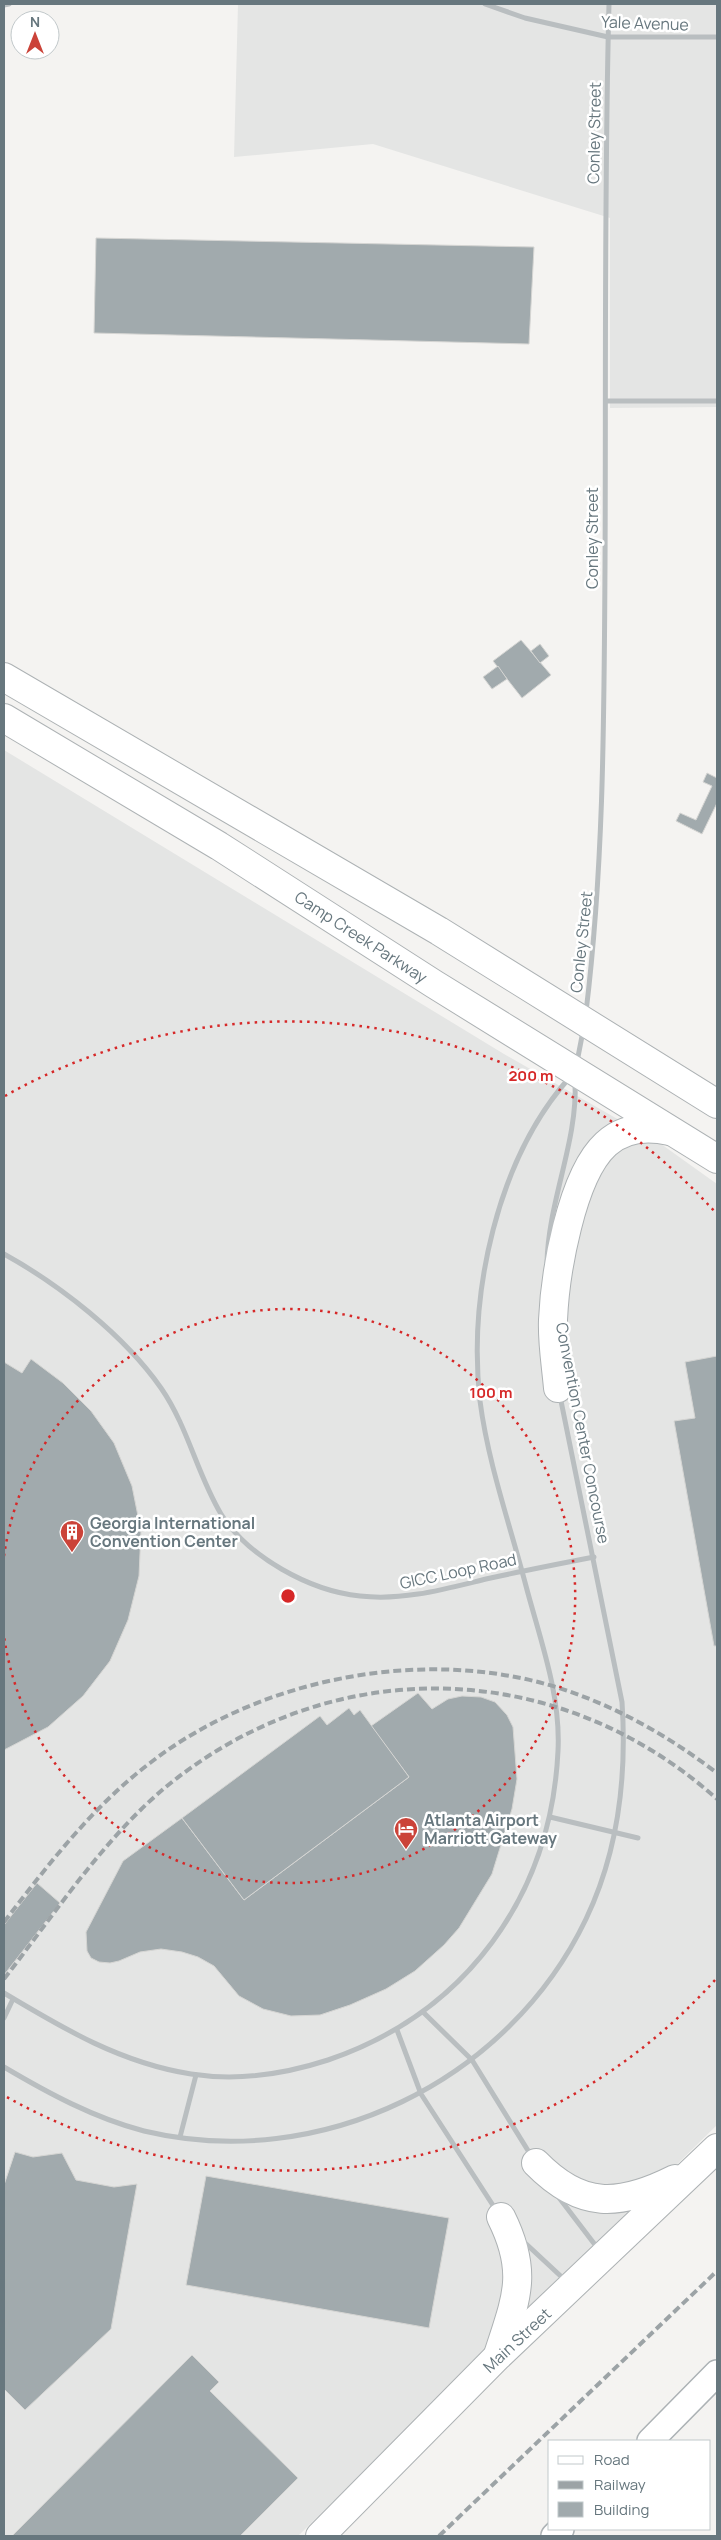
<svg xmlns="http://www.w3.org/2000/svg" width="721" height="2540" font-family="Manrope,sans-serif">
	<style>
		.built { fill: #e4e5e4 }
		.building { fill: #a1aaad; stroke: #d5d5d3 }
		.lines { fill: none; stroke-linecap: round; stroke-linejoin: round }
		.secondary-casing { stroke: #acb2b5; stroke-width: 28 }
		.primary-casing { stroke: #adb2b4; stroke-width: 30 }
		.street { stroke: #b9bec0; stroke-width: 5 }
		.secondary { stroke: #fff; stroke-width: 25 }
		.primary { stroke: #fff; stroke-width: 28 }
		.rail { stroke: #9ca3a6; stroke-width: 4; stroke-dasharray: 8 4; stroke-linecap: butt }
		.ring { fill: none; stroke: #d62828; stroke-width: 2.5; stroke-dasharray: 2.5 5 }
		.labels { text-anchor: middle; dominant-baseline: central; stroke-width: 5; stroke-linejoin: round; paint-order: stroke }
		.street-label { font-size: 16px; fill: #67777e; stroke: #fff }
		.poi-label { font-size: 16px; font-weight: bold; fill: #67777e; stroke: #fff; text-anchor: start }
		.centre { fill: #d62828; stroke: #fff; stroke-width: 2.5 }
		.ring-label { font-size: 15px; text-anchor: middle; font-weight: bold; fill: #d62828; stroke: #fff; stroke-width: 5; stroke-linejoin: round; paint-order: stroke }
	</style>
	<rect width="100%" height="100%" fill="#f4f3f1"/>
	<!-- built -->
	<g class="built">
		<path d="M238,4H717V407L610,408V218L373,144L234,157Z"/>
		<path d="M4,750L504,1054L661,1144L717,1184V2125L298,2536H4Z"/>
	</g>
	<!-- building -->
	<g class="building">
		<path d="M96,238L534,247L529,344L94,333Z"/>
		<path d="M521,640L551,675L522,698L493,661Z"/>
		<path d="M540,644L549,656L540,663L531,651Z"/>
		<path d="M498,666L507,679L492,689L483,677Z"/>
		<path d="M707,773L717,778V803L702,834L676,821L680,813L696,820L712,786L703,782Z"/>
		<path d="M717,1356V1646H714L674,1421L695,1418L685,1362Z"/>
		<path d="M31,1359L63,1383L91,1411L114,1443L132,1486L141,1531L139,1576L128,1620L110,1661L83,1696L48,1727L4,1750V1362L22,1373Z"/>
		<path d="M418,1693L432,1709L448,1699L462,1696L481,1697L495,1702L507,1715L513,1727L517,1779L512,1809L492,1874L459,1928L444,1945L415,1971L386,1989L350,2005L320,2015L291,2016L263,2009L239,1996L214,1966L198,1957L182,1952L161,1949L140,1952L119,1961L110,1963L99,1962L91,1958L87,1951L86,1932L123,1861L182,1818L244,1900L409,1777L371,1726Z"/>
		<path d="M349,1708L354,1715L360,1710L409,1777L244,1900L182,1818L320,1716L327,1725Z"/>
		<path d="M37,1883L60,1903L4,1975V1925Z"/>
		<path d="M15,2152L33,2157L62,2153L76,2180L114,2187L137,2184L111,2329L25,2410L4,2389V2185Z"/>
		<path d="M206,2176L449,2218L429,2328L186,2285Z"/>
		<path d="M192,2355L219,2382L210,2391L298,2478L240,2536H12Z"/>
	</g>
	<g class="lines">
		<!-- secondary casing -->
		<g class="secondary-casing">
			<g id="secondary">
				<path d="M650,2441L717,2373"/>
				<path d="M554,2536L561,2529"/>
			</g>
		</g>
		<!-- primary casing -->
		<g class="primary-casing">
			<g id="primary">
				<path d="M4,677L439,931L717,1104"/>
				<path d="M4,718L219,846L434,984L717,1159"/>
				<path d="M558,1388C556,1365 552,1342 553,1320C555,1274 571,1176 606,1144C624,1127 647,1126 670,1131"/>
				<path d="M536,2163C581,2209 619,2207 675,2179"/>
				<path d="M498,2355C516,2299 529,2273 501,2217"/>
				<path d="M320,2536L498,2356L717,2148"/>
			</g>
		</g>
		<!-- street -->
		<g class="street">
			<path d="M485,4L525,18L608,37H717"/>
			<path d="M4,5L9,4"/>
			<path d="M606,401H717"/>
			<path d="M586,1012C604,864 604,716 605,567C606,379 604,191 609,4"/>
			<path d="M577,1062L583,1031"/>
			<path d="M4,1254C60,1285 124,1335 161,1388C188,1427 197,1474 221,1514C248,1557 310,1591 360,1596C403,1601 445,1589 486,1579C522,1571 558,1564 594,1557"/>
			<path d="M547,1263C548,1202 578,1141 575,1082"/>
			<path d="M550,1817L638,1838"/>
			<path d="M4,1993C64,2029 121,2063 191,2074C236,2081 285,2074 328,2060C466,2013 551,1896 558,1751C561,1695 540,1639 526,1586C510,1525 488,1463 480,1401C468,1294 497,1159 570,1077"/>
			<path d="M423,2012L472,2060L532,2157"/>
			<path d="M4,2018L13,1999"/>
			<path d="M397,2030L421,2094L496,2210"/>
			<path d="M4,2067C48,2093 94,2118 144,2131C320,2173 508,2082 586,1919C619,1850 627,1777 622,1702L560,1396"/>
			<path d="M180,2137L196,2075"/>
			<path d="M557,2195L599,2250"/>
			<path d="M523,2241L566,2281"/>
		</g>
		<!-- secondary -->
		<use href="#secondary" class="secondary"/>
		<!-- primary -->
		<use href="#primary" class="primary"/>
		<!-- rail -->
		<g class="rail">
			<path d="M4,1922C48,1865 92,1807 150,1763C262,1676 433,1644 568,1691C623,1710 671,1738 717,1773"/>
			<path d="M4,1979C54,1915 104,1838 167,1786C333,1651 558,1657 717,1799"/>
			<path d="M439,2536L717,2271"/>
		</g>
	</g>
	<!-- distance rings -->
	<g class="ring">
		<path d="M4 1556A287 287 0 1 1 4 1636"/>
		<path d="M715 1980A574 574 0 0 1 5 2096M5 1096A574 574 0 0 1 715 1212"/>
	</g>
	<!-- icons -->
	<defs>
		<g id="building-pin" transform="scale(1.25)"><path d="M0 17L-7.5 6A9.5 9.5 0 1 1 7.5 6Z" fill="#cb4339" stroke="#fff"/><path d="M-4-6H4V6H1V3H-1V6H-4ZM-2.5-4.3h1.7v1.8h-1.7ZM.8-4.3h1.7v1.8H.8ZM-2.5-1h1.7V.8h-1.7ZM.8-1h1.7V.8H.8Z" fill="#fff"/></g>
		<g id="hotel-pin" transform="scale(1.25)"><path d="M0 17L-7.5 6A9.5 9.5 0 1 1 7.5 6Z" fill="#cb4339" stroke="#fff"/><path d="M-6-4.5h1.5V1H6V5H4.5V3h-9V5H-6ZM-4 0a1.8 1.8 0 1 1 3.6 0ZM.5 0V-2.5h3Q6-2.5 6 0Z" fill="#fff"/></g>
	</defs>
	<g fill-rule="evenodd">
		<use href="#building-pin" x="72" y="1532"/>
		<use href="#hotel-pin" x="406" y="1829"/>
	</g>
	<g class="labels">
		<!-- street labels -->
		<g class="street-label">
			<text transform="translate(645 23) rotate(2)">Yale Avenue</text>
			<text transform="translate(594 133) rotate(-89)">Conley Street</text>
			<text transform="translate(592 538) rotate(-90)">Conley Street</text>
			<text transform="translate(361 937) rotate(33)">Camp Creek Parkway</text>
			<text transform="translate(581 942) rotate(-84)">Conley Street</text>
			<text transform="translate(583 1433) rotate(79)">Convention Center Concourse</text>
			<text transform="translate(458 1571) rotate(-12)">GICC Loop Road</text>
			<text transform="translate(517 2340) rotate(-43)">Main Street</text>
		</g>
		<!-- poi labels -->
		<g class="poi-label">
			<text x="90" y="1523">Georgia International<tspan x="90" dy="18">Convention Center</tspan></text>
			<text x="424" y="1820">Atlanta Airport<tspan x="424" dy="18">Marriott Gateway</tspan></text>
		</g>
	</g>
	<circle cx="288" cy="1596" r="8" class="centre"/>
	<g class="ring-label">
		<text x="531" y="1081">200 m</text>
		<text x="491" y="1398">100 m</text>
	</g>
	<!-- border -->
	<rect width="721" height="2540" fill="none" stroke="#67777e" stroke-width="10"/>
	<!-- legend -->
	<rect x="548" y="2440" width="162" height="90" fill="#ffffff" stroke="#c2c9cb"/>
	<rect x="558" y="2456" width="25" height="8" fill="#ffffff" stroke="#c2c9cb"/>
	<text x="594" y="2465" font-size="15" fill="#67777e">Road</text>
	<rect x="558" y="2481" width="25" height="8" fill="#9ca3a6" stroke="#c2c9cb"/>
	<text x="594" y="2490" font-size="15" fill="#67777e">Railway</text>
	<rect x="558" y="2502" width="25" height="15" fill="#a1aaad" stroke="#c2c9cb"/>
	<text x="594" y="2515" font-size="15" fill="#67777e">Building</text>
	<!-- north arrow -->
	<g transform="translate(35 35)"><circle r="24" fill="#ffffff" stroke="#c2c9cb"/>
	<path d="M0-4L9 19L0 12L-9 19Z" fill="#cb4339"/>
	<text y="-8" font-size="14" font-weight="bold" text-anchor="middle" fill="#67777e">N</text>
	</g>
</svg>
